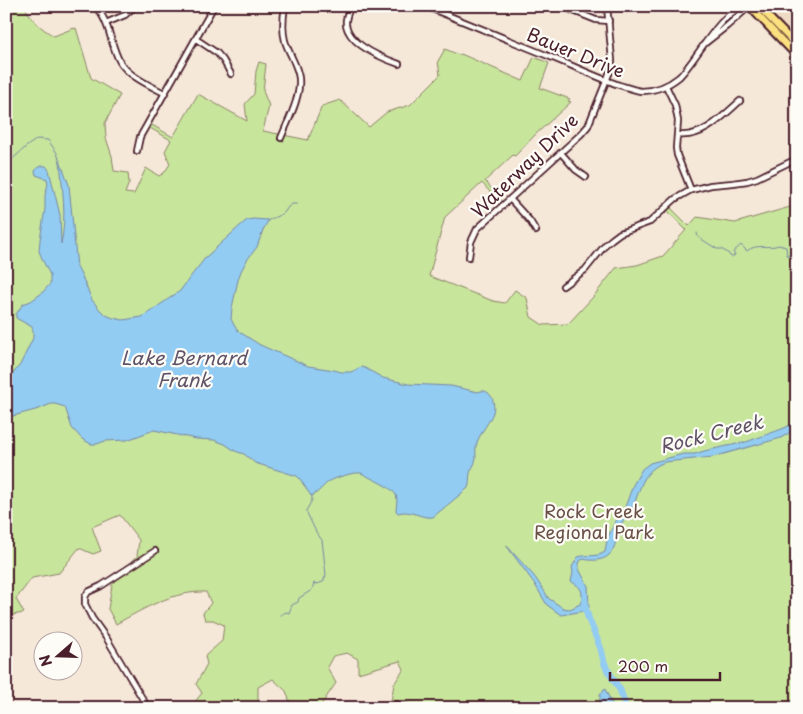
<svg xmlns="http://www.w3.org/2000/svg" width="803" height="714" font-family="'Playpen Sans',sans-serif">
	<style>
		.built { fill: #efdac4 }
		.green { fill: #c8e59c; stroke: #898264 }
		.water { fill: #93ccf2; stroke: #7687a2 }
		.lines { fill: none; stroke-linecap: round; stroke-linejoin: round }
		.stream { stroke: #7687a2; stroke-width: 1 }
		.river { stroke: #93ccf2; stroke-width: 7 }
		.minor-casing { stroke: #4a1f2b; stroke-width: 8 }
		.tertiary-casing { stroke: #4a1f2b; stroke-width: 9 }
		.primary-casing { stroke: #4a1f2b; stroke-width: 10 }
		.minor { stroke: #fdfcf7; stroke-width: 4.5 }
		.tertiary { stroke: #fdfcf7; stroke-width: 5 }
		.primary { stroke: #fbe080; stroke-width: 6 }
		.labels { text-anchor: middle; dominant-baseline: central; stroke-width: 4.5; stroke-linejoin: round; paint-order: stroke }
		.street-label { font-size: 18px; fill: #4a1f2b; stroke: #fdfcf7 }
		.park-label { font-size: 18px; fill: #6a5047; stroke: #fdfcf7 }
		.water-label { font-size: 19px; font-style: italic; fill: #605367; stroke: #fdfcf7 }
	</style>
	<rect width="100%" height="100%" fill="#f5e8d9"/>
	<filter id="ink" filterUnits="userSpaceOnUse"><feTurbulence type="fractalNoise" baseFrequency=".02" numOctaves="2"/><feDisplacementMap in="SourceGraphic" scale="10" xChannelSelector="R" yChannelSelector="G"/><feConvolveMatrix kernelMatrix="1 2 1 2 8 2 1 2 1" color-interpolation-filters="sRGB"/></filter>
	<g filter="url(#ink)">
		<!-- built -->
		<path class="built" d="M764,6H797V41Z"/>
		<!-- green -->
		<path class="green" d="M6,6H24C33,21 39,27 54,36L74,28V29L76,28L91,78L120,95L105,123L106,138L112,156L114,171L128,173L129,183L125,193L134,194L146,168L159,176L164,173L170,164L165,151L171,140L150,128L152,125L173,137L198,94L247,121L245,104L254,94L256,71L259,62L266,64L263,91L269,106L263,131L308,140L322,106L340,100L369,127L387,112L410,105L440,75L438,61L445,49L459,55L461,54L523,81L534,57L549,63L540,88L570,99L568,101L571,102L536,134L515,156L513,155L485,181L501,199L499,202L482,183L445,217L429,276L493,301L505,303L515,290L527,298L531,317L543,325L568,324L593,297L616,268L637,265L663,256L686,230L666,209L670,207L689,226L697,217L735,223L797,205V708H413L405,705V703L398,701H391L394,684L404,669L400,661L358,673V659L347,653L333,656L327,667L336,683L319,708H292L286,691L273,679L258,687V703L250,708H190L202,693L196,684L207,664L205,656L222,641L224,625L213,620H205L203,613L211,603L206,592C173,591 145,608 116,624L108,609L112,585L137,556L139,540L120,515L92,527L101,551L93,554L79,548L59,573L32,578L16,599L24,613L6,616Z"/>
		<!-- water -->
		<g class="water">
			<path d="M60,160L69,185L77,267L84,281L92,300L101,311L106,315L113,318L123,320L142,317L148,313L180,291L191,276L206,257L241,225L247,220L253,219L268,220V221L263,230L257,247L247,260L241,271L238,280L232,308L231,319L234,325L238,331L260,345L308,366L334,370L341,372H351L361,367L365,368L383,378L408,384L451,386L478,392C491,386 497,405 492,415C487,426 479,434 476,446C475,451 477,457 475,462C474,466 471,469 470,473C469,478 470,483 468,488L433,517C421,519 412,509 398,513L396,511C396,506 398,500 396,495C392,487 370,478 361,473C354,472 337,477 330,481C323,485 319,493 311,496L300,479L297,476L255,463L244,454L235,451L225,444L214,440L196,439L154,430L127,440L105,441L97,444H91L82,439L72,428L65,407L55,404H51L39,409L13,416L9,417L7,416L6,382L20,365L33,338V331L32,327L16,318V314L23,304L31,301L42,293L50,284V275L43,261L39,251L40,240L45,209V195L48,184L47,179L36,175L35,171C38,167 41,165 46,166L49,170L60,215L61,244C67,217 62,188 60,160Z"/>
			<path d="M797,422V428L781,438L713,457L665,462C643,470 641,487 633,507C629,514 624,519 620,526C617,534 616,549 609,555C603,561 591,561 583,559L580,561L579,564V569L588,586L589,608L584,611L561,615L547,605L534,583L506,545L534,576L545,592L548,598L563,608L570,609L580,604C584,594 582,586 571,582L573,572L572,567L578,557C587,554 596,558 605,552L607,539L614,524L621,512L625,507L633,485L642,469L650,463L683,454H695L704,451L746,442L782,429Z"/>
			<path d="M605,689L614,708H600V695Z"/>
		</g>
		<g class="lines">
			<!-- stream -->
			<g class="stream">
				<path d="M6,165L27,146L37,139L48,140L57,153L60,162"/>
				<path d="M269,220L284,213L288,207L292,204H297"/>
				<path d="M697,233L698,237L717,249H721L728,253L730,256L732,257L735,255L733,252L741,245L747,251C756,243 769,249 779,245L786,247L787,255L793,256L796,252L794,249H797"/>
				<path d="M6,438L7,439L6,443"/>
				<path d="M280,615L286,612L289,613L292,605L298,602L299,598L312,590L314,583L317,584L323,582L326,575L322,540L316,532L306,511L312,500V495"/>
			</g>
			<!-- river -->
			<path class="river" d="M585,601V607L589,620L601,649L604,662L607,669L620,690L626,708"/>
			<!-- minor casing -->
			<g class="minor-casing">
				<g id="minor">
					<path d="M94,6C110,19 110,45 120,62C128,76 151,86 164,93"/>
					<path d="M351,6C348,12 345,18 346,25C350,45 382,58 399,64"/>
					<path d="M425,6C474,26 522,45 570,65C586,72 602,79 619,85C626,87 634,90 641,91C656,91 668,86 679,77C695,62 721,11 742,8L743,12L727,26L704,44"/>
					<path d="M561,6L596,20L609,21"/>
					<path d="M106,23L125,15L135,6"/>
					<path d="M196,39L217,53L223,60L231,74"/>
					<path d="M666,86L675,105L678,121L676,148L677,155L691,190"/>
					<path d="M678,135C703,138 722,117 740,101"/>
					<path d="M281,138C288,121 301,97 299,78C297,64 289,54 285,41C282,30 283,18 285,6"/>
					<path d="M137,151L140,137L214,6"/>
					<path d="M561,153L576,170L586,177"/>
					<path d="M510,199L530,221L536,231"/>
					<path d="M469,257L471,242L477,229L581,134L588,126L611,69L612,60L607,6"/>
					<path d="M563,286L585,270L606,244L612,239L620,233L650,222L675,199L691,190L711,185L733,183L747,181L757,178L790,162"/>
					<path d="M148,708L107,639L92,618L85,604V597L88,592L101,586L155,551"/>
				</g>
			</g>
			<!-- tertiary casing -->
			<g class="tertiary-casing">
				<g id="tertiary">
					<path d="M742,8L744,6"/>
					<path d="M371,708L396,705L409,708"/>
				</g>
			</g>
			<!-- primary casing -->
			<g class="primary-casing">
				<g id="primary">
					<path d="M749,6L797,56"/>
					<path d="M758,6L797,46"/>
				</g>
			</g>
			<!-- minor -->
			<use href="#minor" class="minor"/>
			<!-- tertiary -->
			<use href="#tertiary" class="tertiary"/>
			<!-- primary -->
			<use href="#primary" class="primary"/>
		</g>
	</g>
	<g class="labels">
		<!-- street labels -->
		<g class="street-label">
			<text transform="translate(576 52) rotate(22)">Bauer Drive</text>
			<text transform="translate(524 165) rotate(-44)">Waterway Drive</text>
		</g>
		<!-- park labels -->
		<g class="park-label">
			<text x="594" y="510">Rock Creek<tspan x="594" dy="21">Regional Park</tspan></text>
		</g>
		<!-- water labels -->
		<g class="water-label">
			<text x="184" y="357">Lake Bernard<tspan x="184" dy="22">Frank</tspan></text>
			<text transform="translate(711 433) rotate(-14)">Rock Creek</text>
		</g>
	</g>
	<!-- margin -->
	<rect width="803" height="714" fill="none" stroke="#fdfcf7" stroke-width="25"/>
	<rect x="12" y="12" width="778" height="689" fill="none" stroke="#4a1f2b" stroke-width="2" filter="url(#ink)"/>
	<!-- north arrow -->
	<g transform="translate(58 656) rotate(250)"><circle r="24" fill="#fdfcf7" stroke="#b5a4a5"/>
	<path d="M0-4L9 19L0 12L-9 19Z" fill="#4a1f2b"/>
	<text y="-8" font-size="14" font-weight="bold" text-anchor="middle" fill="#4a1f2b">N</text>
	</g>
	<!-- scale -->
	<path d="M610 672v8h110v-8" fill="none" stroke="#4a1f2b" stroke-width="2.5"/>
	<text x="618" y="672" font-size="15" fill="#4a1f2b" stroke="#fdfcf7" stroke-width="4" paint-order="stroke">200 m</text>
</svg>
